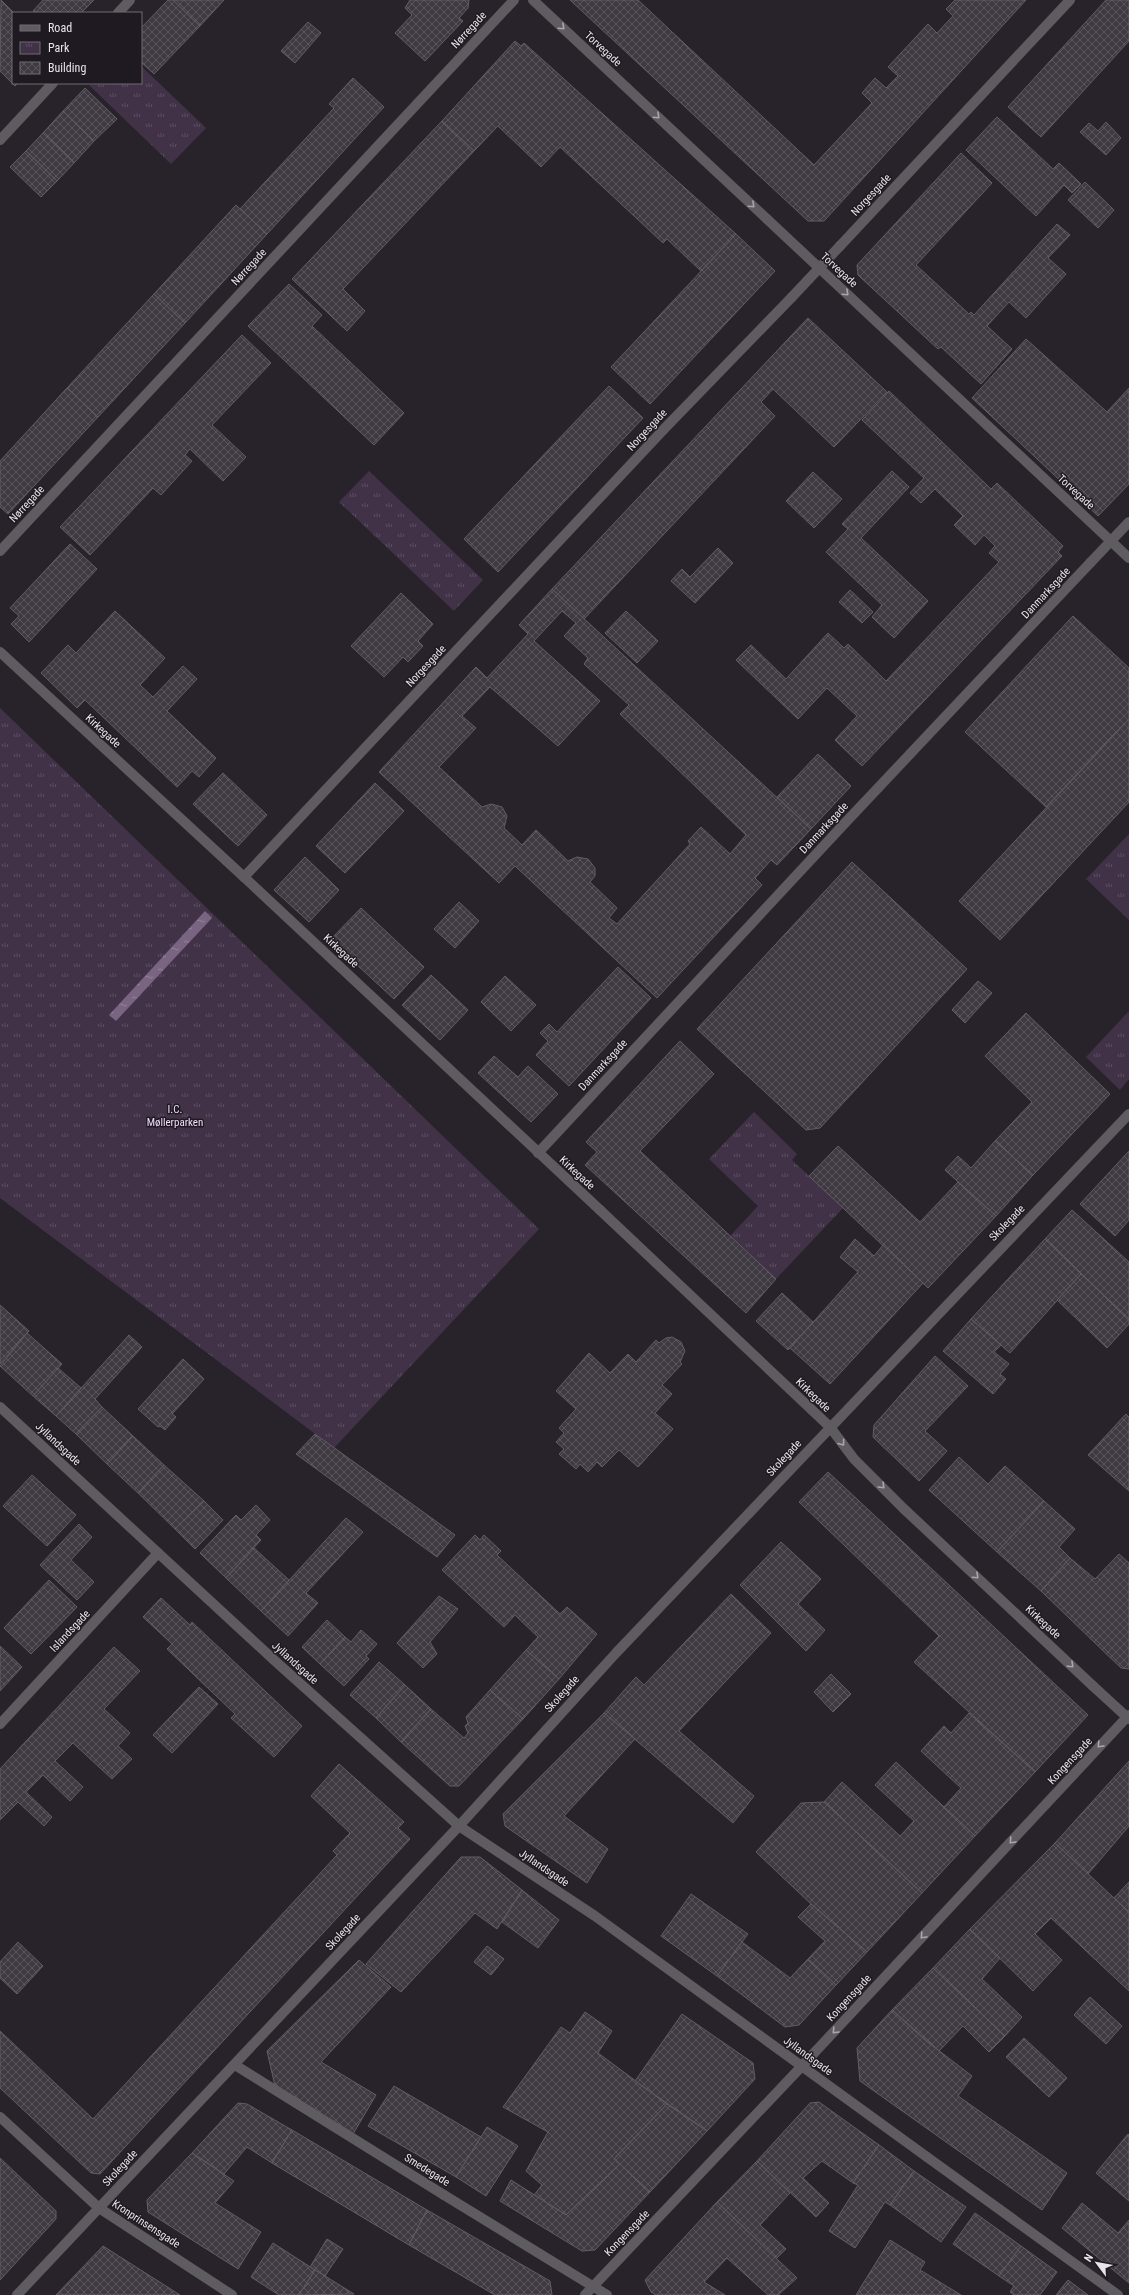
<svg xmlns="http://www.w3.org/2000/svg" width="1129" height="2295" font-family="'Roboto Condensed',sans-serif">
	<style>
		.park { fill: url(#park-tufts) }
		.water { fill: url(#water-ripples) }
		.building { fill: url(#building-cross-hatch); stroke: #625c65; fill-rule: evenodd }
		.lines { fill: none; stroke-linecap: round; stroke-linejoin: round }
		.pedestrian { stroke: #5e5c60; stroke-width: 10 }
		.minor { stroke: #5e5c60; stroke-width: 10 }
		.tertiary { stroke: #5e5c60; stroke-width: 10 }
		.oneway { stroke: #a9a7ab }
		.labels { text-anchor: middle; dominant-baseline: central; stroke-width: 3; stroke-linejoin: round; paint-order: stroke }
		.street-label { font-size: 11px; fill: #e7e4e9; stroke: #1f1a21 }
		.park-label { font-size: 11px; fill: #efdafa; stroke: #1f1a21 }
	</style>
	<defs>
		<pattern id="park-tufts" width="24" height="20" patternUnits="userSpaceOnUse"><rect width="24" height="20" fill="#413248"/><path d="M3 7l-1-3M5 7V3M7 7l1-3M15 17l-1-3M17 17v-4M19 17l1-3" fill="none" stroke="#5c5062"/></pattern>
		<pattern id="water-ripples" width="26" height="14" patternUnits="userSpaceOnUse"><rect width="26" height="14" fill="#796582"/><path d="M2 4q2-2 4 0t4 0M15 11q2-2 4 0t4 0" fill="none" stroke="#92829a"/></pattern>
		<pattern id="building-cross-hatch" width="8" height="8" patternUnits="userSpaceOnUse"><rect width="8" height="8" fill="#3f3942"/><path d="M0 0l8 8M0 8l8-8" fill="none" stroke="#5b565d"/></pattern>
	</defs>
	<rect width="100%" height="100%" fill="#28232b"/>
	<!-- park -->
	<g class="park">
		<path d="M141,66L206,128L171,164L89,85L141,83Z"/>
		<path d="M369,471L483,580L454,611L339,502Z"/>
		<path d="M0,708L539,1229L334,1448L0,1198Z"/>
		<path d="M1129,834V920L1086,879Z"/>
		<path d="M1129,1011V1079L1120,1090L1086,1057Z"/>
		<path d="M754,1112L797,1154L792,1160L843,1208L776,1279L730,1236L758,1206L709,1159Z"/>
	</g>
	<!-- water -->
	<path class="water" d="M205,911L212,918L116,1021L109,1015Z"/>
	<!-- building -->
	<g class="building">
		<path d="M1,0L14,13L13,83H18L15,86L0,71Z"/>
		<path d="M43,0H94L81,13H36L33,11Z"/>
		<path d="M168,0H173L200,26L154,74L141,62V28Z"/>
		<path d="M173,0H224L200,26Z"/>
		<path d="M410,0H469L468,8L459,18L463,21L425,61L395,33L412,15L405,8Z"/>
		<path d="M570,0H638L814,165L872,103L862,93L875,78L886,88L898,76L888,67L928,24L937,33L953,16L946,9L955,0H1026L824,221H808Z"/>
		<path d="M1106,0H1129V41L1041,137L1008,107Z"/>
		<path d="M308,22L321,33L295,63L281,51Z"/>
		<path d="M515,41L521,46L524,43L736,234L701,271L667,239L663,243L560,147L541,167L498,126L474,151L442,121Z"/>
		<path d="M353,78L384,107L267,234L240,209L334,108L329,104Z"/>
		<path d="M85,88L117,119L94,141L63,111Z"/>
		<path d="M63,111L94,141L74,163L43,133Z"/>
		<path d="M997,117L1053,169L1059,163L1081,184L1072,193L1064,185L1036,216L966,150Z"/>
		<path d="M442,121L474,151L343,289L365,311L347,331L292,279Z"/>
		<path d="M1106,122L1121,138L1106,155L1080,132L1089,123L1098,131Z"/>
		<path d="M43,133L74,163L57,181L26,151Z"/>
		<path d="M26,151L57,181L41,197L10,167Z"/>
		<path d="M961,153L992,183L916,265L969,314L971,312L974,315L1057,224L1070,235L1048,258L1066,274L1026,318L1009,302L987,326L1012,349L981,384L941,347L938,349L858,275L857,265Z"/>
		<path d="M1085,182L1114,210L1098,228L1068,200Z"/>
		<path d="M236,205L267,234L185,323L154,294Z"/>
		<path d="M736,234L775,271L650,404L611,367Z"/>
		<path d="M289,284L322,315L312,326L404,413L374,445L248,326Z"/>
		<path d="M154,294L185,323L98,417L67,388Z"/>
		<path d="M808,318L887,392L834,447L773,389L761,402L775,416L584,619L552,589Z"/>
		<path d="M242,335L271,363L212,425L246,457L223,481L190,449L185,455L192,461L161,495L153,488L90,555L60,527Z"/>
		<path d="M1026,339L1107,412L1129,388V484L1098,516L972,398Z"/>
		<path d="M609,386L643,418L498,572L464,539Z"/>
		<path d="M67,388L98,417L8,514L0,507V461Z"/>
		<path d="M889,391L991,489L997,483L1063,546L1058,552L1062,556L862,766L835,740L857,716L827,688L798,719L736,660L751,645L786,679L828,633L844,648L848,644L886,681L999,562L989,553L995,546L984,535L975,545L954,525L963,516L935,489L921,503L910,493L924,478L862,420Z"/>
		<path d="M892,471L909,487L861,538L928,601L894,638L872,617L882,605L826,552L848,529L842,524Z"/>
		<path d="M813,472L842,499L814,528L786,501Z"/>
		<path d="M70,544L97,569L29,642L11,624L19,616L10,608Z"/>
		<path d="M718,548L733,563L695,603L671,581L682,569L690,577Z"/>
		<path d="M552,589L811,829L777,865L771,860L755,878L762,885L657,998L515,866L499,883L379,772L476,667L487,678L528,634L519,625ZM562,611L576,623L564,636L588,658L584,664L629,705L620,714L746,835L730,854L701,827L688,841L690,844L617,924L609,918L617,908L590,882L595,876V868L588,859L577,857L568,861L536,830L522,845L504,828L507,816L502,807L491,804L482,807L439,767L476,728L462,716L490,687L558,746L600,701L534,641Z"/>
		<path d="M850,590L873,612L862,623L839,602Z"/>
		<path d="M401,593L433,624L418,641L423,646L408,662L403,657L384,677L351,646Z"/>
		<path d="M115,611L165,658L140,685L153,697L183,666L197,679L167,711L216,758L199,777L192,771L177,787L85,700L77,708L41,673L68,645L76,653Z"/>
		<path d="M626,611L658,641L637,663L605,633Z"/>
		<path d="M1073,616L1129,668V719L1046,807L965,732Z"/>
		<path d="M1129,719V802L1000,940L959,901Z"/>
		<path d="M818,754L851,786L811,829L777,797Z"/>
		<path d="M223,773L267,815L238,846L193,804Z"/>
		<path d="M375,783L404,811L345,873L316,846Z"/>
		<path d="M305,857L339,890L309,922L274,890Z"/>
		<path d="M852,862L967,969L820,1128L806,1130L697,1029Z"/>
		<path d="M459,902L479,921L455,948L434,929Z"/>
		<path d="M361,908L424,967L394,999L330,940Z"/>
		<path d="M618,967L651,998L569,1086L536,1055L548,1041L540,1033L549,1024L557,1032Z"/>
		<path d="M431,975L468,1010L440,1040L402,1005Z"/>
		<path d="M505,976L536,1005L511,1031L481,1002Z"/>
		<path d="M978,981L992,993L965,1023L952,1010Z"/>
		<path d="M1026,1013L1110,1094L1033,1175L995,1141L1032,1102L985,1056Z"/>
		<path d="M680,1041L714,1074L640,1151L776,1279L746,1313L585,1165L597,1152L586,1142Z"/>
		<path d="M494,1056L518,1077L528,1066L558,1094L531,1122L478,1073Z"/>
		<path d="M995,1141L1033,1175L996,1216L945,1170L958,1156L971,1168Z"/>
		<path d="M838,1146L920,1222L958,1182L996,1216L928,1288L809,1176Z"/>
		<path d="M1129,1151V1220L1115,1236L1080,1204Z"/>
		<path d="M1072,1210L1129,1262V1319L1045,1239Z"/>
		<path d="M855,1239L874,1256L883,1245L923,1283L830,1384L790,1348L858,1272L840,1257Z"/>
		<path d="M1045,1239L1081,1274L1010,1353L971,1319Z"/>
		<path d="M1081,1274L1129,1319V1324L1107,1348L1057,1300Z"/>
		<path d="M782,1293L813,1322L788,1350L756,1321Z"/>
		<path d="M0,1305L29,1331L0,1364Z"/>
		<path d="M971,1319L1001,1345L994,1352L1009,1364L1000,1374L1006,1379L993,1394L943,1351Z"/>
		<path d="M27,1333L62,1364L33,1396L0,1366Z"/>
		<path d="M129,1335L142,1347L95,1399L102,1407L76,1434L56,1416Z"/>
		<path d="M672,1337L681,1342L685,1351L680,1362L682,1364L662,1385L672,1394L655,1413L673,1429L638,1467L619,1450L602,1467L597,1462L588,1472L580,1464L576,1469L559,1454L564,1449L556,1442L564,1433L559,1428L576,1409L556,1391L589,1353L610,1373L628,1354L636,1362L656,1340L659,1343L666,1338Z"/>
		<path d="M935,1356L968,1386L925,1431L947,1451L919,1481L873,1437L874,1425Z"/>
		<path d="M183,1359L204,1379L172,1414L176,1417L165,1430L160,1426L158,1427L138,1409Z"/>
		<path d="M58,1368L81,1388L56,1416L33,1396Z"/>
		<path d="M102,1407L133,1436L107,1464L76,1434Z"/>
		<path d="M1126,1414L1129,1417V1491L1088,1455Z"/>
		<path d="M315,1434L455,1535L437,1557L296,1454Z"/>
		<path d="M133,1436L164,1465L138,1493L107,1464Z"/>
		<path d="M959,1457L988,1484L1005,1466L1044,1501L997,1552L929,1490Z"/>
		<path d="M164,1465L204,1501L175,1529L138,1493Z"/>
		<path d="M828,1472L1088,1715L1035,1772L914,1662L939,1636L799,1502Z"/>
		<path d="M32,1475L76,1515L47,1546L3,1506Z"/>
		<path d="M204,1501L223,1520L195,1549L175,1529Z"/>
		<path d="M1044,1501L1075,1529L1059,1547L1070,1558L1041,1591L997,1552Z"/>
		<path d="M256,1505L270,1520L256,1535L261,1540L226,1578L200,1553L236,1515L241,1520Z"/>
		<path d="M346,1518L363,1532L306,1593L318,1603L288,1636L261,1611Z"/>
		<path d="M79,1524L92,1537L71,1560L94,1582L77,1600L40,1565Z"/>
		<path d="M475,1535L480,1540L484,1535L501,1551L497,1555L560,1614L567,1607L597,1634L559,1679L526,1650L538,1637L515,1615L504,1627L442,1570Z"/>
		<path d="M781,1542L821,1579L798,1604L825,1630L806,1651L740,1585Z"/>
		<path d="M254,1548L289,1580L261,1611L226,1578Z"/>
		<path d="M1119,1554L1129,1563V1669L1121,1668L1041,1591L1070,1558L1095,1579Z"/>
		<path d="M49,1580L77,1607L31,1654L4,1628Z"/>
		<path d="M731,1594L771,1633L679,1731L754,1796L733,1823L604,1713L636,1677L644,1685Z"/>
		<path d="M439,1596L458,1609L430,1642L437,1654L423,1668L397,1643Z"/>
		<path d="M161,1598L190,1625L192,1622L302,1726L274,1757L231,1718L235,1714L167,1649L172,1644L143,1617Z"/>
		<path d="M327,1620L345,1637L320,1664L302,1647Z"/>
		<path d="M361,1630L377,1644L366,1656L369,1659L344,1686L320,1664L345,1637L351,1642Z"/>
		<path d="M0,1646L22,1667L0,1691Z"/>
		<path d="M114,1647L140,1671L104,1709L130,1733L118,1746L132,1759L112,1779L73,1743L55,1761L83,1787L70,1801L43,1775L26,1792L52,1817L44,1826L18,1802L0,1820V1769Z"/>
		<path d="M526,1650L559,1679L523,1719L490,1690Z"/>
		<path d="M379,1662L405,1685L376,1718L350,1695Z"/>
		<path d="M831,1674L851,1694L833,1712L814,1692Z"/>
		<path d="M405,1685L431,1709L401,1742L376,1718Z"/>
		<path d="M199,1687L218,1704L172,1753L153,1735Z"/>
		<path d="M490,1690L523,1719L459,1786H450L401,1742L431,1709L464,1738L468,1733L465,1726L468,1723L466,1717Z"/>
		<path d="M604,1713L635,1739L564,1816L608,1849L587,1883L505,1826L503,1814Z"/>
		<path d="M969,1713L1035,1772L975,1836L944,1807L961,1788L921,1751L944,1726L951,1733Z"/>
		<path d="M1129,1761V1826L1088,1874L1055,1843Z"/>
		<path d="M896,1762L975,1836L922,1893L824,1802L842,1782L900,1836L914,1821L875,1785Z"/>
		<path d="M339,1764L404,1822L398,1828L410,1839L100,2174L91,2173L0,2088V2031L93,2119L337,1855L333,1851L350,1833L311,1796Z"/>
		<path d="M824,1802L922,1893L867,1952L811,1904L756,1852L801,1803Z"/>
		<path d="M1055,1843L1129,1912V1991L1051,1918L1035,1934L1062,1960L1033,1991L970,1929Z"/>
		<path d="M461,1857H480L522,1890L497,1929L475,1913L401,1992L366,1964Z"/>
		<path d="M1129,1882V1911H1128L1114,1898Z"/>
		<path d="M522,1890L559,1920L538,1948L502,1922Z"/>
		<path d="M691,1894L748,1934L717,1976L661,1936Z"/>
		<path d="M811,1904L867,1952L836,1985L808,1959L825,1941L798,1917Z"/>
		<path d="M970,1929L1000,1958L982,1979L1022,2017L1005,2036L933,1968Z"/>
		<path d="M18,1942L43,1966L17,1994L0,1978V1962Z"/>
		<path d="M742,1942L790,1978L808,1959L836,1985L799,2025L785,2027L717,1976Z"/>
		<path d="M487,1946L504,1959L491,1975L474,1962Z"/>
		<path d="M359,1960L391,1987L321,2062L376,2095L353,2134L275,2086L267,2051Z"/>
		<path d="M933,1968L1005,2036L989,2052L963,2026L939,2051L892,2010Z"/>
		<path d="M1090,1997L1122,2026L1106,2044L1074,2015Z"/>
		<path d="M892,2010L925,2040L972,2076L958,2096L1067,2173L1042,2210L860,2081L857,2048Z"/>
		<path d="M585,2012L612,2031L598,2053L667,2104L614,2159L620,2164L566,2215L534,2195L542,2185L526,2171L548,2132L503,2107L561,2027L570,2033Z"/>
		<path d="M682,2014L753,2063L755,2079L707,2131L635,2081Z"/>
		<path d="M1024,2038L1067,2078L1049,2097L1006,2057Z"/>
		<path d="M394,2086L481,2137L456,2177L368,2126Z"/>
		<path d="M819,2102L879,2145L853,2183L822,2161L803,2178L829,2203L816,2217L757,2161L810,2103Z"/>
		<path d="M238,2103L247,2104L292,2130L272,2163L247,2147L224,2174L192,2153Z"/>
		<path d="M667,2104L707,2131L650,2192L614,2159Z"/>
		<path d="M487,2127L518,2146L486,2196L456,2177Z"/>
		<path d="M292,2130L427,2210L409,2245L272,2163Z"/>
		<path d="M1128,2134L1129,2135V2201L1096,2173Z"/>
		<path d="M879,2145L914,2171L890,2205L885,2202L855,2248L829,2231L858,2185L853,2183Z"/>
		<path d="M192,2153L234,2181L215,2203L261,2232L238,2269L148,2212L147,2200Z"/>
		<path d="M0,2158L56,2211V2219L0,2280Z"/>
		<path d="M757,2161L790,2193L760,2225L786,2249L776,2259L717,2202Z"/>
		<path d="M620,2164L650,2192L595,2250L582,2251L500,2201L511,2180L566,2215Z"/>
		<path d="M914,2171L966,2207L941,2242L890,2205Z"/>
		<path d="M717,2202L797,2278L778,2295H768L727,2258L704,2282L725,2295H656L651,2292L645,2280Z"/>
		<path d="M1082,2203L1118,2233L1129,2220V2283L1062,2228Z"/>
		<path d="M427,2210L550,2281L552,2295H495L409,2245Z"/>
		<path d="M975,2213L1021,2246L999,2276L953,2244Z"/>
		<path d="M327,2239L343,2249L325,2276L310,2267Z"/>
		<path d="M890,2240L925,2262L920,2270L961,2295H856Z"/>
		<path d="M273,2243L315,2270L299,2295H279L251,2277Z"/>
		<path d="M103,2246L180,2295H56Z"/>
		<path d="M1021,2246L1057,2272L1040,2295H1014L1010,2292L1014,2286L999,2276Z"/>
		<path d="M315,2270L325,2276L354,2294L299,2295Z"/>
		<path d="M1068,2280L1088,2295H1056Z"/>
	</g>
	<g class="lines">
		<!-- pedestrian -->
		<g class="pedestrian">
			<path d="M533,0L1129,558"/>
			<path d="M792,297L840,246"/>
			<path d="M1091,562L1129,522"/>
			<path d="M600,1210L830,1427"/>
			<path d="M1093,1686L1129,1719"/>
			<path d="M459,1826L595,1916L927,2157"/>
			<path d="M444,2195L607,2295"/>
			<path d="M585,2295L801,2067L1129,1715"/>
		</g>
		<!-- minor -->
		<g class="minor">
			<path d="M118,13L130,0"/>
			<path d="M0,140L53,83"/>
			<path d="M840,246L1070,0"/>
			<path d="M0,652L244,877L600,1210"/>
			<path d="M244,877L665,428L792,297"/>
			<path d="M538,1153L845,823L1091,562"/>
			<path d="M0,1407L274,1660L459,1826"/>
			<path d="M830,1427L854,1459L903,1508L1093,1686"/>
			<path d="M0,1724L158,1553"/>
			<path d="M235,2065L444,2195"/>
			<path d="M0,2117L99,2208L232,2295"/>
			<path d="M927,2157L1118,2295"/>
		</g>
		<!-- tertiary -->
		<g class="tertiary">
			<path d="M0,551L514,0"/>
			<path d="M17,2295L459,1826L616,1653L1129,1114"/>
		</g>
	</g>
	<!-- one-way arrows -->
	<defs><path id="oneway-chevron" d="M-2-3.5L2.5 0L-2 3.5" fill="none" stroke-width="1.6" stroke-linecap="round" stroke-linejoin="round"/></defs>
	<g class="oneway">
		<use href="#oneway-chevron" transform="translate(562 27) rotate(43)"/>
		<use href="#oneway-chevron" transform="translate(657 116) rotate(43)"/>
		<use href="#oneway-chevron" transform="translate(752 205) rotate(43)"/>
		<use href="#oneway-chevron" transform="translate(846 293) rotate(43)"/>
		<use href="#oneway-chevron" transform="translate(842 1443) rotate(53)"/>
		<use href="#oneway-chevron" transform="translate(882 1486) rotate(45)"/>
		<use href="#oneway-chevron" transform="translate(976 1576) rotate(43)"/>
		<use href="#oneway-chevron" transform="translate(1071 1665) rotate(43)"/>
		<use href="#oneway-chevron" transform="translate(1100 1745) rotate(133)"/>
		<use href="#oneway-chevron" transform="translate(1012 1841) rotate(133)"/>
		<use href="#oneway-chevron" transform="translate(923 1936) rotate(133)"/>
		<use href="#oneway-chevron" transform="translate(835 2031) rotate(133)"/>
	</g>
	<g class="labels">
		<!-- street labels -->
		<g class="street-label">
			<text transform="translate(469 30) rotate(-47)">Nørregade</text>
			<text transform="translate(603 49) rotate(43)">Torvegade</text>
			<text transform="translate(871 195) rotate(-47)">Norgesgade</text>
			<text transform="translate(249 267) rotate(-47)">Nørregade</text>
			<text transform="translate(839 270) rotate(43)">Torvegade</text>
			<text transform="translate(647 430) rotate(-47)">Norgesgade</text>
			<text transform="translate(1076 492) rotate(43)">Torvegade</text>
			<text transform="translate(27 504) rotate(-47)">Nørregade</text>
			<text transform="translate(1046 593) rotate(-47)">Danmarksgade</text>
			<text transform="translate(426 666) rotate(-47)">Norgesgade</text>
			<text transform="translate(103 731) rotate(43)">Kirkegade</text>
			<text transform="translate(824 828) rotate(-47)">Danmarksgade</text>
			<text transform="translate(341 951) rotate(43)">Kirkegade</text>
			<text transform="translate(603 1065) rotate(-47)">Danmarksgade</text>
			<text transform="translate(577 1173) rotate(43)">Kirkegade</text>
			<text transform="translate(1007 1223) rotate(-46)">Skolegade</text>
			<text transform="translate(813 1395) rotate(44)">Kirkegade</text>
			<text transform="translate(58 1444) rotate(43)">Jyllandsgade</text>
			<text transform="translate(784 1458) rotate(-47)">Skolegade</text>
			<text transform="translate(1043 1622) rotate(43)">Kirkegade</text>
			<text transform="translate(70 1631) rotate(-47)">Islandsgade</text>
			<text transform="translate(295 1663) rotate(42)">Jyllandsgade</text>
			<text transform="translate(562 1694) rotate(-48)">Skolegade</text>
			<text transform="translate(1070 1761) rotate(-47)">Kongensgade</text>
			<text transform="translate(544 1868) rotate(34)">Jyllandsgade</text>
			<text transform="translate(343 1932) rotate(-47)">Skolegade</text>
			<text transform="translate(849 1998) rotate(-47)">Kongensgade</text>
			<text transform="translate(808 2056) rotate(36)">Jyllandsgade</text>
			<text transform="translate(120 2168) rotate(-47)">Skolegade</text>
			<text transform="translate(427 2170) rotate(32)">Smedegade</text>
			<text transform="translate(146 2224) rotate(33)">Kronprinsensgade</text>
			<text transform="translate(627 2233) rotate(-46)">Kongensgade</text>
		</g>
		<!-- park labels -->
		<g class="park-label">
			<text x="175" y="1109">I.C.<tspan x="175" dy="13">Møllerparken</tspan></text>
		</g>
	</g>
	<!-- legend -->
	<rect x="12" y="12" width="130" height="72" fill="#1f1a21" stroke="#6f6b71"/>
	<rect x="20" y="25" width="20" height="6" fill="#5e5c60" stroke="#6f6b71"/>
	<text x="48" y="32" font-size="12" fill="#e7e4e9">Road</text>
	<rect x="20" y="42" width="20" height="12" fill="url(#park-tufts)" stroke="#6f6b71"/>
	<text x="48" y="52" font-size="12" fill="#e7e4e9">Park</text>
	<rect x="20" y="62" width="20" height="12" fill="url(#building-cross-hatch)" stroke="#6f6b71"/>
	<text x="48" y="72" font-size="12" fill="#e7e4e9">Building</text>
	<!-- north arrow -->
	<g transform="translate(1097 2263) rotate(302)" stroke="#1f1a21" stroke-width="3" paint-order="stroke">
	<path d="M0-3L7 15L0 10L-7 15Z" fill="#e7e4e9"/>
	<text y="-6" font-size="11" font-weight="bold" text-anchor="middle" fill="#e7e4e9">N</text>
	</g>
</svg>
